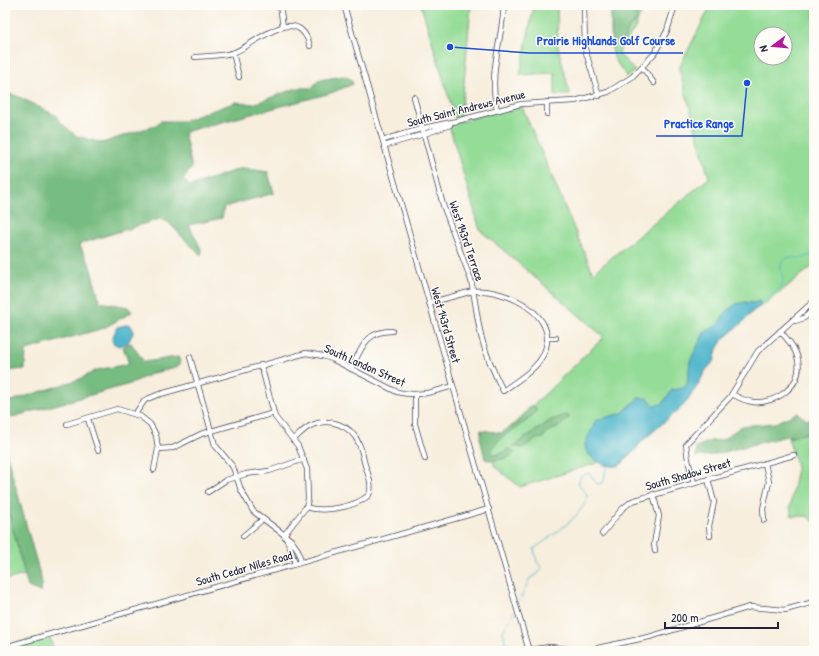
<svg xmlns="http://www.w3.org/2000/svg" width="819" height="656" font-family="'Patrick Hand',sans-serif">
	<style>
		.green { fill: #94dc97; stroke: #5b7f69; fill-rule: evenodd }
		.forest { fill: #77bc80; stroke: #4c6f5e }
		.water { fill: #4db5cb; stroke: #386c83 }
		.lines { fill: none; stroke-linecap: round; stroke-linejoin: round }
		.stream { stroke: #4db5cb; stroke-width: 1 }
		.street-casing { stroke: #424153; stroke-width: 6 }
		.street { stroke: #fff; stroke-width: 4.5 }
		.labels { text-anchor: middle; dominant-baseline: central; stroke-width: 3; stroke-linejoin: round; paint-order: stroke }
		.street-label { font-size: 12px; fill: #22223b; stroke: #fdfcf7 }
		.leader { fill: none; stroke: #1d4ed8; stroke-width: 1.5 }
		.callout-dot { fill: #1d4ed8; stroke: #fdfcf7; stroke-width: 1.5 }
		.callout-label { font-size: 13px; text-anchor: middle; font-weight: bold; fill: #1d4ed8; stroke: #fdfcf7; stroke-width: 3; stroke-linejoin: round; paint-order: stroke }
	</style>
	<rect width="100%" height="100%" fill="#fdfcf7"/>
	<filter id="ink" filterUnits="userSpaceOnUse"><feTurbulence type="fractalNoise" baseFrequency=".025" numOctaves="2"/><feDisplacementMap in="SourceGraphic" scale="8" xChannelSelector="R" yChannelSelector="G"/><feConvolveMatrix kernelMatrix="1 2 1 2 8 2 1 2 1" color-interpolation-filters="sRGB"/></filter>
	<filter id="wash" filterUnits="userSpaceOnUse"><feTurbulence type="fractalNoise" baseFrequency=".012" numOctaves="4" result="noise"/><feDisplacementMap in="SourceGraphic" scale="16" xChannelSelector="R" yChannelSelector="G"/><feGaussianBlur stdDeviation="0.9" result="paint"/><feColorMatrix in="noise" values="0 0 0 0 0 0 0 0 0 0 0 0 0 0 0 0 0 1.4 0 .05"/><feComposite in="paint" operator="in"/></filter>
	<g filter="url(#wash)">
		<rect width="100%" height="100%" fill="#f7eedd"/>
		<!-- green -->
		<g class="green">
			<path d="M421,5H471L461,116L455,118Z"/>
			<path d="M534,5H557L558,47L570,95H555V73L520,75Z"/>
			<path d="M611,5L613,42L625,38L629,27L635,24L638,5H644L635,28L618,53L635,71L627,77L615,60L611,45Z"/>
			<path d="M711,5H810L814,7V265L765,304L755,308L749,316L721,337L713,361L623,463C615,468 609,467 600,462L520,487L495,467L489,448L604,337L480,230L449,125L521,104L593,273L709,178L679,68ZM761,34H785V58H761Z"/>
			<path d="M814,431V522L807,516H792L790,507L797,466L788,438Z"/>
			<path d="M5,475L32,573L5,580Z"/>
			<path d="M49,634L54,651H5V647Z"/>
		</g>
		<!-- forest -->
		<g class="forest">
			<path d="M611,5H638L636,22L629,27L625,38L620,44L612,42V39Z"/>
			<path d="M343,76L351,79L353,84L331,93L184,132L192,168L183,179L190,186L242,168L268,172L274,193L224,207L222,218L189,225L202,251L201,256L168,222L160,219L79,244L89,263L100,302L128,307L132,312L104,328L26,350L25,369L5,371V93L17,96L57,116L58,120L76,136L102,143L156,125L160,121H183L236,102L253,104L297,88H311L319,80Z"/>
			<path d="M131,343L144,362L178,357L181,363L175,368L153,373L130,384L5,419V403L80,379L97,370L129,364L123,347Z"/>
			<path d="M532,405L536,408V411L529,419L501,438L492,448V454L495,455L504,452L509,448L515,452C512,459 492,462 485,459L480,438L481,430L501,433L514,425Z"/>
			<path d="M797,413L807,420L814,419V431L788,438L790,435L712,455L696,457V447L711,441L722,440L742,426L775,423Z"/>
			<path d="M566,415L570,417L557,428L547,432L543,438L536,439L522,448L513,446L551,420Z"/>
			<path d="M5,448L42,582L40,592L28,587L5,499Z"/>
		</g>
		<!-- water -->
		<g class="water">
			<path d="M759,301L761,306L753,311L743,322L723,339L716,351L715,360L706,370L696,388L684,405L640,443L634,452L629,454L619,466L605,465L593,459L586,451L585,444L596,420L622,413L638,398H648L654,405L662,404L672,390L683,388L687,384L690,361L704,333L717,325L728,310L736,304L745,302L754,303Z"/>
			<path d="M130,324L134,331L128,343L119,346L113,343L112,339L117,327Z"/>
		</g>
		<g class="lines">
			<!-- stream -->
			<g class="stream">
				<path d="M814,195L811,201L814,212"/>
				<path d="M760,303C767,298 783,290 783,279C783,273 778,267 783,261C788,254 796,259 803,258C807,257 811,255 814,252"/>
				<path d="M519,602L530,578L538,574L542,568L537,562L534,549C548,538 587,514 587,495L578,483L581,476L589,473L597,484L603,483L607,466"/>
				<path d="M507,651L503,631L514,612"/>
			</g>
		</g>
	</g>
	<g filter="url(#ink)">
		<g class="lines">
			<!-- street casing -->
			<g class="street-casing">
				<g id="street">
					<path d="M280,5L283,27"/>
					<path d="M344,5L529,651"/>
					<path d="M584,5L585,49L599,96"/>
					<path d="M233,53L239,77"/>
					<path d="M195,57C206,56 225,56 235,52C257,43 298,2 310,46"/>
					<path d="M642,67L654,83"/>
					<path d="M414,97L443,205L471,280C475,299 477,317 481,336C486,355 494,373 503,391C516,381 536,370 543,355C563,315 505,288 473,291L429,303"/>
					<path d="M547,102V114"/>
					<path d="M497,110C488,72 502,42 504,5"/>
					<path d="M383,140L428,127L457,121L521,104L575,101L608,92L632,77L654,54L667,31L675,5"/>
					<path d="M384,146L424,134L450,125"/>
					<path d="M795,321L804,318L814,309"/>
					<path d="M547,338H556"/>
					<path d="M190,357L215,445L233,467L241,490L253,511L291,540L298,550L301,562"/>
					<path d="M261,365L275,417L298,446L307,469L308,499L306,507L284,535"/>
					<path d="M351,369C362,348 365,331 392,331"/>
					<path d="M732,394C739,398 745,401 753,402C776,404 803,386 798,360C796,348 787,339 780,331"/>
					<path d="M415,395V424L425,459"/>
					<path d="M135,414L145,400L157,395L306,353L323,356L332,359L397,392C417,397 433,392 453,386"/>
					<path d="M88,419L98,450"/>
					<path d="M67,424L117,409L140,416L150,424L156,435L158,449L154,470"/>
					<path d="M293,440C299,435 304,429 310,426C328,417 351,424 359,444C362,450 363,458 365,465C368,474 373,485 369,495C356,507 323,513 306,507"/>
					<path d="M158,449L173,448L201,434L274,413"/>
					<path d="M708,479L714,502L709,526L710,536"/>
					<path d="M694,483L688,460L686,444L730,397L758,351L814,301"/>
					<path d="M208,492L226,480L246,474L269,471L304,459"/>
					<path d="M653,494L659,516L654,544L655,551"/>
					<path d="M764,520L763,509L769,482L765,463"/>
					<path d="M602,534L622,509L632,501L794,455"/>
					<path d="M284,535L290,546L295,564"/>
					<path d="M243,536L262,520"/>
					<path d="M5,647L489,509"/>
					<path d="M528,650L550,647L578,650L593,649L649,637L750,607L785,610L814,602"/>
				</g>
			</g>
			<!-- street -->
			<use href="#street" class="street"/>
		</g>
	</g>
	<g class="labels">
		<!-- street labels -->
		<g class="street-label">
			<text transform="translate(466 108) rotate(-14)">South Saint Andrews Avenue</text>
			<text transform="translate(467 241) rotate(71)">West 143rd Terrace</text>
			<text transform="translate(446 325) rotate(74)">West 143rd Street</text>
			<text transform="translate(365 365) rotate(24)">South Landon Street</text>
			<text transform="translate(688 474) rotate(-16)">South Shadow Street</text>
			<text transform="translate(244 568) rotate(-16)">South Cedar Niles Road</text>
		</g>
	</g>
	<!-- callouts -->
	<path class="leader" d="M450 47L529 53H683M747 83L742 136H656"/>
	<g class="callout-dot">
		<circle cx="450" cy="47" r="4"/>
		<circle cx="747" cy="83" r="4"/>
	</g>
	<g class="callout-label">
		<text x="606" y="45">Prairie Highlands Golf Course</text>
		<text x="699" y="128">Practice Range</text>
	</g>
	<!-- margin -->
	<rect width="819" height="656" fill="none" stroke="#fdfcf7" stroke-width="20"/>
	<!-- north arrow -->
	<g transform="translate(773 46) rotate(254)"><circle r="19" fill="#fdfcf7" stroke="#a5a5ac"/>
	<path d="M0-3L7 15L0 10L-7 15Z" fill="#b5179e"/>
	<text y="-6" font-size="11" font-weight="bold" text-anchor="middle" fill="#22223b">N</text>
	</g>
	<!-- scale -->
	<path d="M665 622v6h113v-6" fill="none" stroke="#22223b" stroke-width="2"/>
	<text x="671" y="622" font-size="12" fill="#22223b" stroke="#fdfcf7" stroke-width="3" paint-order="stroke">200 m</text>
</svg>
